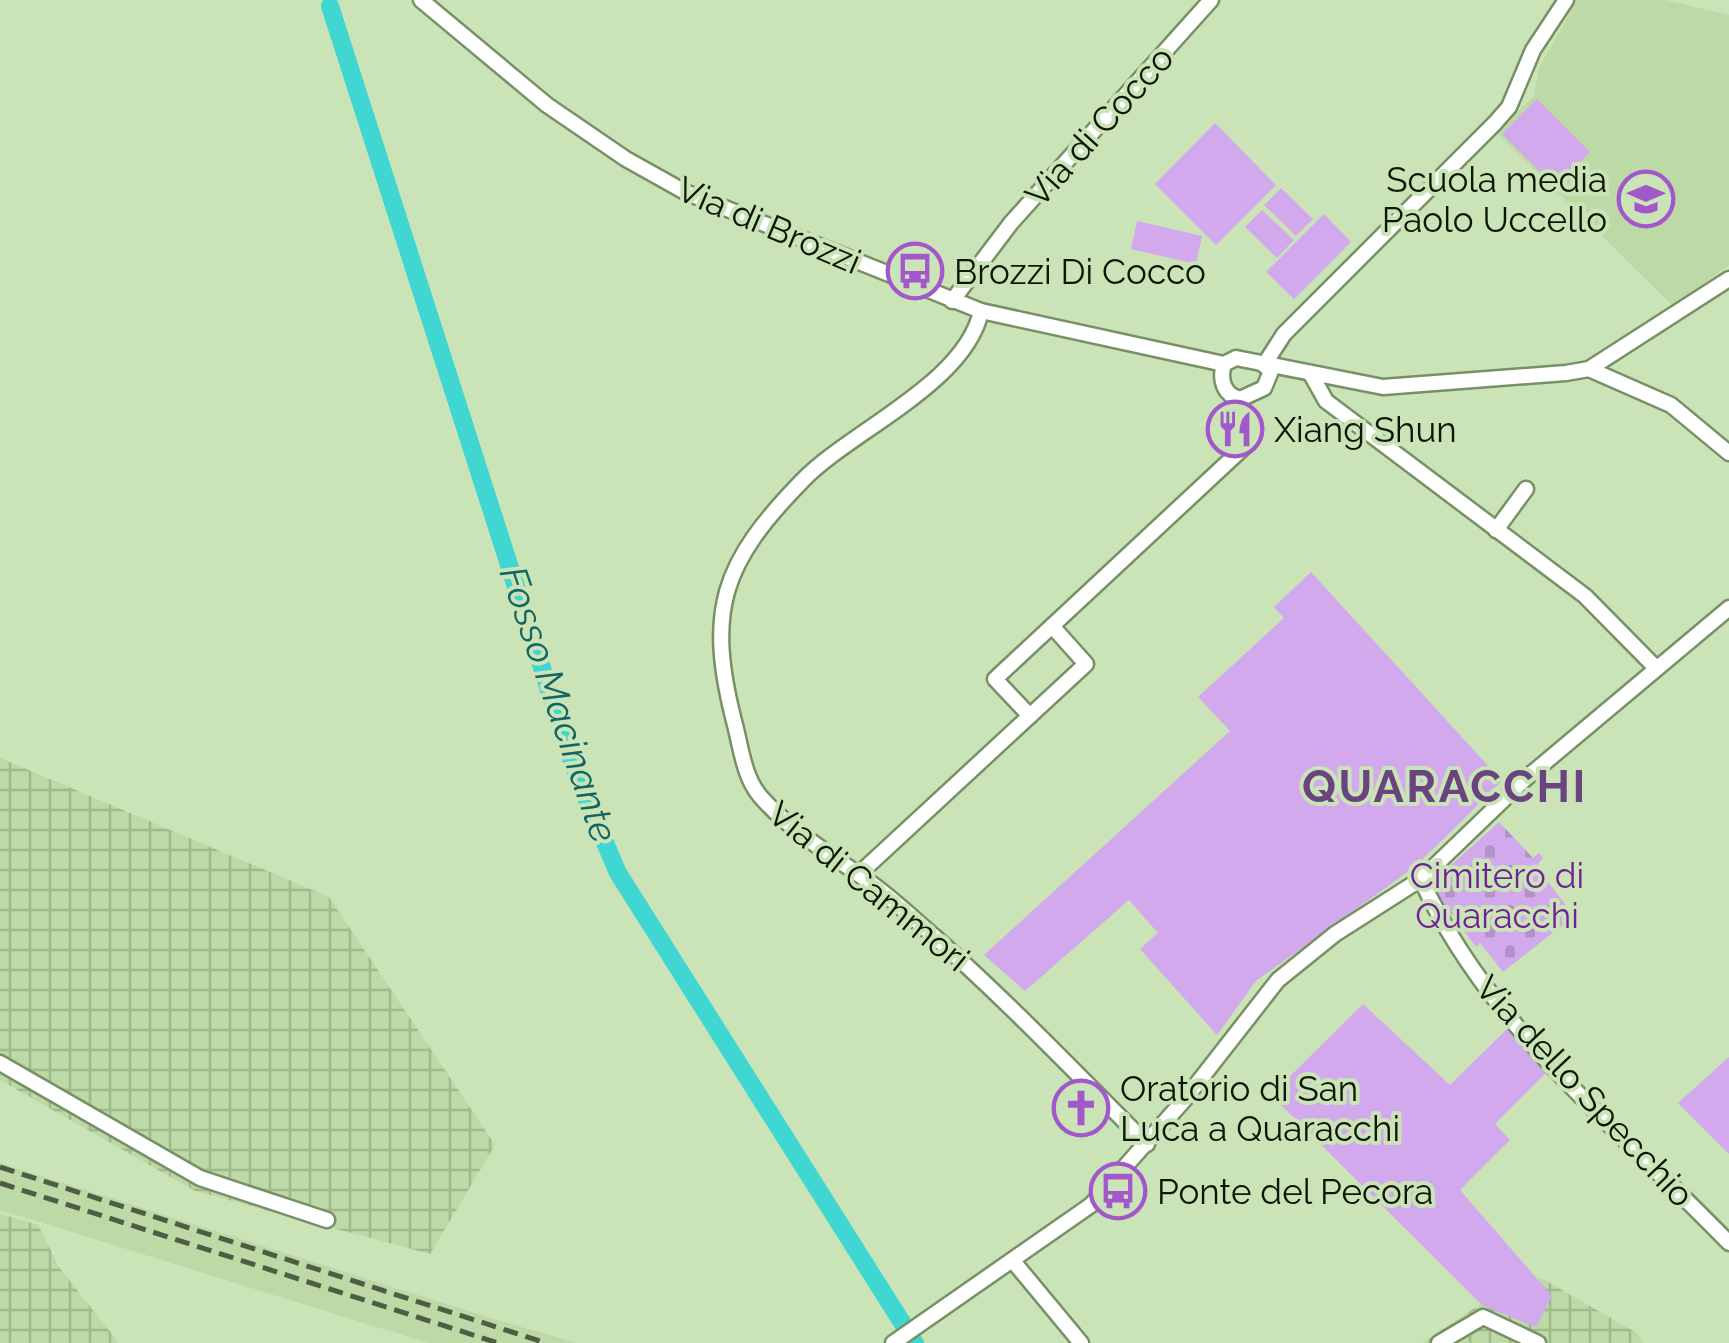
<svg xmlns="http://www.w3.org/2000/svg" width="1729" height="1343" font-family="Raleway,sans-serif">
	<style>
		.built { fill: #bcd9a6 }
		.industrial { fill: url(#industrial-grid) }
		.cemetery { fill: url(#cemetery-stones) }
		.park { fill: #d2a9ec }
		.lines { fill: none; stroke-linecap: round; stroke-linejoin: round }
		.canal { stroke: #40d6d2; stroke-width: 18 }
		.street-casing { stroke: #789066; stroke-width: 19 }
		.street { stroke: #fff; stroke-width: 14 }
		.rail { stroke: #4e5d43; stroke-width: 5; stroke-dasharray: 15 8; stroke-linecap: butt }
		.labels { text-anchor: middle; dominant-baseline: central; stroke-width: 8; stroke-linejoin: round; paint-order: stroke }
		.street-label { font-size: 35px; fill: #0e1707; stroke: #cae4b7 }
		.poi-label { font-size: 35px; fill: #0e1707; stroke: #cae4b7; text-anchor: start }
		.park-label { font-size: 35px; fill: #712197; stroke: #cae4b7 }
		.water-label { font-size: 38px; font-style: italic; fill: #136563; stroke: #cae4b7 }
		.district-label { font-size: 45px; font-weight: bold; letter-spacing: 2.5px; fill: #69447e; stroke: #cae4b7 }
	</style>
	<defs>
		<pattern id="industrial-grid" width="8" height="8" patternUnits="userSpaceOnUse" patternTransform="scale(2.5)"><rect width="8" height="8" fill="#bcd9a6"/><path d="M0 4h8M4 0v8" fill="none" stroke="#a0ba8d"/></pattern>
		<pattern id="cemetery-stones" width="16" height="16" patternUnits="userSpaceOnUse" patternTransform="scale(2.5)"><rect width="16" height="16" fill="#d2a9ec"/><path d="M2 7V4a2 2 0 0 1 4 0v3zM10 15v-3a2 2 0 0 1 4 0v3z" fill="#b391c9"/></pattern>
	</defs>
	<rect width="100%" height="100%" fill="#cae4b7"/>
	<!-- built -->
	<g class="built">
		<path d="M1577,0H1665L1729,15V265L1673,306L1496,132L1534,96L1539,68Z"/>
		<path d="M0,1163L494,1319L577,1343H428L30,1219L0,1210Z"/>
	</g>
	<!-- industrial -->
	<g class="industrial">
		<path d="M0,758L329,897L495,1145L430,1254L195,1191L0,1080Z"/>
		<path d="M0,1214L38,1225L59,1267L119,1343H0Z"/>
		<path d="M1541,1278L1637,1333L1644,1343H1422L1482,1303Z"/>
	</g>
	<!-- cemetery -->
	<path class="cemetery" d="M1499,822L1533,858L1539,853L1543,858L1536,866L1574,916L1503,972L1480,943L1476,947L1450,913L1447,915L1435,892L1439,876Z"/>
	<!-- park -->
	<g class="park">
		<path d="M1537,99L1590,152L1555,187L1502,134Z"/>
		<path d="M1215,123L1276,185L1216,245L1155,184Z"/>
		<path d="M1281,188L1313,219L1296,236L1264,205Z"/>
		<path d="M1262,210L1294,240L1277,258L1245,227Z"/>
		<path d="M1324,214L1351,242L1294,299L1266,272Z"/>
		<path d="M1137,221L1202,236L1196,264L1131,249Z"/>
		<path d="M1311,572L1502,781L1416,866L1256,981L1217,1035L1140,949L1158,933L1129,900L1025,991L984,955L1230,731L1198,697L1284,618L1274,607Z"/>
		<path d="M1363,1004L1450,1085L1508,1028L1548,1071L1495,1124L1510,1140L1460,1190L1552,1296L1536,1327L1482,1305L1271,1095Z"/>
		<path d="M1729,1057V1154L1678,1103Z"/>
	</g>
	<g class="lines">
		<!-- canal -->
		<path class="canal" d="M330,6L577,777L618,873L915,1343"/>
		<!-- street casing -->
		<g class="street-casing">
			<g id="street">
				<path d="M421,0L547,105L626,159L685,192L981,311L1224,364L1236,358L1383,387L1566,373L1589,369L1729,279"/>
				<path d="M952,301L1011,223L1211,0"/>
				<path d="M981,311C966,383 852,430 803,480C722,563 705,610 735,725C741,748 744,777 760,796C791,832 834,856 872,884C895,901 915,920 936,938C1010,1004 1077,1074 1147,1144"/>
				<path d="M1224,364C1219,380 1224,395 1240,399L1264,388L1271,371L1264,365"/>
				<path d="M1264,365L1284,334L1495,123L1509,107L1533,50L1566,0"/>
				<path d="M1589,369L1671,405L1729,453"/>
				<path d="M1312,376L1326,401L1585,596L1656,668"/>
				<path d="M1496,530L1526,489"/>
				<path d="M1030,716L995,679L1242,449L1247,435L1240,399"/>
				<path d="M859,874L1086,664L1052,626"/>
				<path d="M1421,879C1487,1025 1620,1130 1729,1243"/>
				<path d="M0,1063L200,1178L327,1220"/>
				<path d="M1013,1261L1081,1343"/>
				<path d="M893,1343L1091,1205L1185,1099L1278,980L1335,934L1421,879L1524,780L1729,608"/>
				<path d="M1439,1343L1483,1317L1538,1343"/>
			</g>
		</g>
		<!-- street -->
		<use href="#street" class="street"/>
		<!-- rail -->
		<g class="rail">
			<path d="M0,1167L546,1343"/>
			<path d="M0,1183L498,1343"/>
		</g>
	</g>
	<!-- icons -->
	<defs>
		<g id="school-ring" transform="scale(2.875)"><circle r="9.5" fill="#cae4b7" stroke="#a257ca" stroke-width="1.5"/><path d="M0-5L7-2L0 1L-7-2ZM-4 1L0 2.5L4 1V4Q0 6-4 4Z" fill="#a257ca"/></g>
		<g id="bus-ring" transform="scale(2.875)"><circle r="9.5" fill="#cae4b7" stroke="#a257ca" stroke-width="1.5"/><path d="M-5-6H5V4H4V6H2V4H-2V6H-4V4H-5ZM-3.5-4V0h7V-4ZM-3.5 1.2v1.5H-2V1.2ZM2 1.2v1.5H3.5V1.2Z" fill="#a257ca"/></g>
		<g id="restaurant-ring" transform="scale(2.875)"><circle r="9.5" fill="#cae4b7" stroke="#a257ca" stroke-width="1.5"/><path d="M-5-6h1v4h1v-4h1v4h1v-4h1v5L-1.5 .5V6h-2V.5L-5-1ZM5-6V6H3V1.5H1.5Q1.5-4 5-6Z" fill="#a257ca"/></g>
		<g id="church-ring" transform="scale(2.875)"><circle r="9.5" fill="#cae4b7" stroke="#a257ca" stroke-width="1.5"/><path d="M-1.2-6h2.4v3.5h3.3v2.4h-3.3V6h-2.4V-.1h-3.3v-2.4h3.3Z" fill="#a257ca"/></g>
	</defs>
	<g fill-rule="evenodd">
		<use href="#school-ring" x="1646" y="199"/>
		<use href="#bus-ring" x="915" y="271"/>
		<use href="#restaurant-ring" x="1235" y="429"/>
		<use href="#church-ring" x="1081" y="1108"/>
		<use href="#bus-ring" x="1118" y="1191"/>
	</g>
	<g class="labels">
		<!-- street labels -->
		<g class="street-label">
			<text transform="translate(1099 126) rotate(-48)">Via di Cocco</text>
			<text transform="translate(769 225) rotate(23)">Via di Brozzi</text>
			<text transform="translate(869 886) rotate(39)">Via di Cammori</text>
			<text transform="translate(1585 1091) rotate(47)">Via dello Specchio</text>
		</g>
		<!-- poi labels -->
		<g class="poi-label">
			<text x="1607" y="179" text-anchor="end">Scuola media<tspan x="1607" dy="40">Paolo Uccello</tspan></text>
			<text x="954" y="271">Brozzi Di Cocco</text>
			<text x="1274" y="429">Xiang Shun</text>
			<text x="1120" y="1088">Oratorio di San<tspan x="1120" dy="40">Luca a Quaracchi</tspan></text>
			<text x="1157" y="1191">Ponte del Pecora</text>
		</g>
		<!-- park labels -->
		<g class="park-label">
			<text x="1497" y="875">Cimitero di<tspan x="1497" dy="40">Quaracchi</tspan></text>
		</g>
		<!-- water labels -->
		<g class="water-label">
			<text transform="translate(559 704) rotate(71)">Fosso Macinante</text>
		</g>
		<!-- district labels -->
		<g class="district-label">
			<text x="1445" y="786">QUARACCHI</text>
		</g>
	</g>
</svg>
